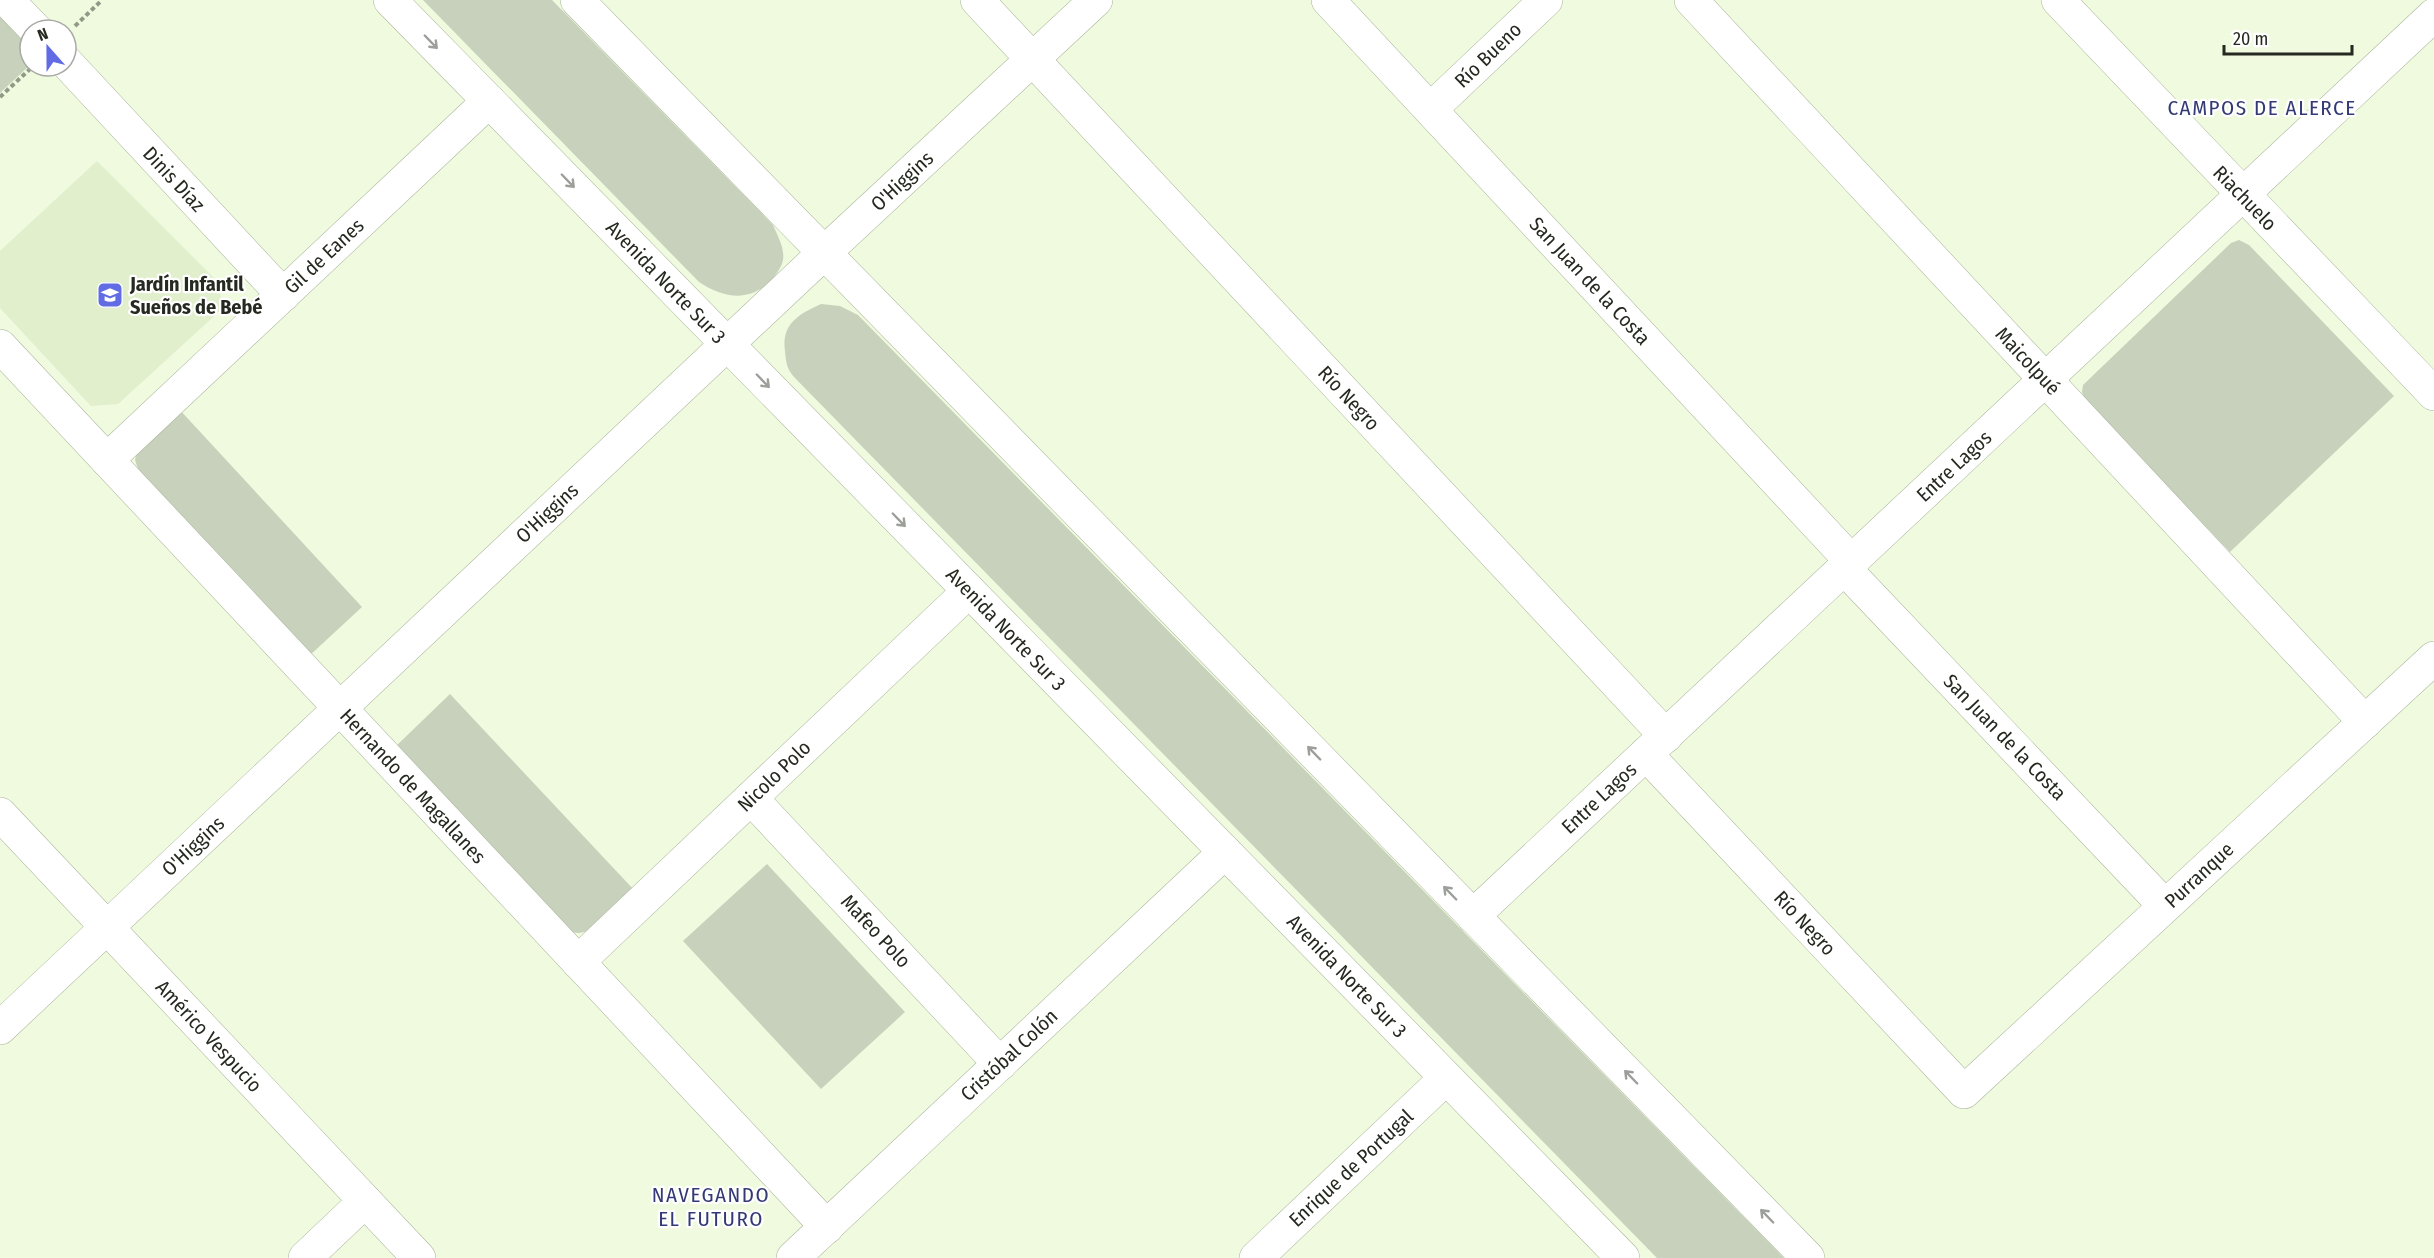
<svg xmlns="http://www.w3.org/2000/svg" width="2434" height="1258" font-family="'Fira Sans Condensed',sans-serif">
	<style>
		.built { fill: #e1efcd }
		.green { fill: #c7d1bb }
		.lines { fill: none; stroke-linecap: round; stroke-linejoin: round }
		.street-casing { stroke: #aab59b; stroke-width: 34 }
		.secondary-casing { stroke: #aab59b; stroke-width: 34 }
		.path { stroke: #929a87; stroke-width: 4; stroke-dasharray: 4.5 3; stroke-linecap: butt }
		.street { stroke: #fff; stroke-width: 33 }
		.secondary { stroke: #fff; stroke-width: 33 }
		.oneway { stroke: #9d9f9a }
		.labels { text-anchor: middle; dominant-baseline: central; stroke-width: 4.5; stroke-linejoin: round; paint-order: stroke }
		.street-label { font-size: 20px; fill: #25291f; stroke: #fff }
		.poi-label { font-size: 20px; font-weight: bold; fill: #25291f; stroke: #fff; text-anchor: start }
		.neighbourhood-label { font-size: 21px; letter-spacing: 1.5px; fill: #333974; stroke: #fff }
	</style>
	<rect width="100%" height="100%" fill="#effadf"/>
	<!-- built -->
	<path class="built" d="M97,161L218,282L223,308L118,404L91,406L0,308V251Z"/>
	<!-- green -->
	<g class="green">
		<path d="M423,0H552L773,225C777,235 785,248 783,260C782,266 777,273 774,277C752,303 725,299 699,282Z"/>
		<path d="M0,17L11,20L30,40V65L0,93Z"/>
		<path d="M2239,240L2249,245L2394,396L2230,552L2085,400L2082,392L2083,385L2231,243Z"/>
		<path d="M821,304L840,306L858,315L1784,1258H1657L794,377C787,369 786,363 785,351C781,324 799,314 821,304Z"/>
		<path d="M178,408L362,607L308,657L141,478L135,460L140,444Z"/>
		<path d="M450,694L635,891L589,931L579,933L567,932L394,748Z"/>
		<path d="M767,864L905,1012L821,1089L683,941Z"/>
	</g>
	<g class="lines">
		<!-- street casing -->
		<g class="street-casing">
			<g id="street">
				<path d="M7,0L36,30"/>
				<path d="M977,0L1666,736"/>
				<path d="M1328,0L1852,562"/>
				<path d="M1691,0L2365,722"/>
				<path d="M2058,0L2434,394"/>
				<path d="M66,62L283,295"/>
				<path d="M1431,109L1546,0"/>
				<path d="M824,253L1096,0"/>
				<path d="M0,346L827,1227"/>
				<path d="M107,460L489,101"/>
				<path d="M1844,568L2165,906"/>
				<path d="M1646,754L1964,1092L2434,658"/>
				<path d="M751,798L1000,1064"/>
				<path d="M0,814L419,1258"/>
				<path d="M1473,916L2434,15"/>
				<path d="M578,962L969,591"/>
				<path d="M305,1258L365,1201"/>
				<path d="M793,1258L1225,852"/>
				<path d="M1256,1258L1446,1078"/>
			</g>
		</g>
		<!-- secondary casing -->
		<g class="secondary-casing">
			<g id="secondary">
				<path d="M390,0L1623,1258"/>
				<path d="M577,0L1808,1258"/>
				<path d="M0,1028L824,253"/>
			</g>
		</g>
		<!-- path -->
		<g class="path">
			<path d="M75,26L102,0"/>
			<path d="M0,97L30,69"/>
		</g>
		<!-- street -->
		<use href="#street" class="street"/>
		<!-- secondary -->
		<use href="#secondary" class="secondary"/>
	</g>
	<!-- one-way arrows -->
	<defs><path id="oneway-shaft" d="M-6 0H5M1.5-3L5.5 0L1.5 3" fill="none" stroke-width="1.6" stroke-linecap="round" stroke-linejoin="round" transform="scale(1.5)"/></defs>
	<g class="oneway">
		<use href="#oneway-shaft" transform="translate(431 42) rotate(46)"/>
		<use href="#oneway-shaft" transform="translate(568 181) rotate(46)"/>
		<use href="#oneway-shaft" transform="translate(763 381) rotate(46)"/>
		<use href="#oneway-shaft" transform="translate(899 520) rotate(46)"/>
		<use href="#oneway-shaft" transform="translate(1314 753) rotate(-134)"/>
		<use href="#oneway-shaft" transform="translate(1450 893) rotate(-134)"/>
		<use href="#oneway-shaft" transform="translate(1631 1077) rotate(-134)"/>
		<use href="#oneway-shaft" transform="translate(1767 1216) rotate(-134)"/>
	</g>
	<!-- icons -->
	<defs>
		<g id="school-square" transform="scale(1.35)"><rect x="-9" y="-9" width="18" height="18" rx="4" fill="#616be3" stroke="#fff"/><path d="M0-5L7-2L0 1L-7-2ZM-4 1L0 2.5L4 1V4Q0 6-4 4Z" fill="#fff"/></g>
	</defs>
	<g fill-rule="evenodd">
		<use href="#school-square" x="110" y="295"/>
	</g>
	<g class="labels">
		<!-- street labels -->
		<g class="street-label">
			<text transform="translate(1488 55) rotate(-44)">Río Bueno</text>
			<text transform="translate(174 179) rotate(47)">Dinis Díaz</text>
			<text transform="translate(902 181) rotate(-43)">O'Higgins</text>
			<text transform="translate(2245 198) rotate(46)">Riachuelo</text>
			<text transform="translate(324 256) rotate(-43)">Gil de Eanes</text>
			<text transform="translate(1590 281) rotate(47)">San Juan de la Costa</text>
			<text transform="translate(666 282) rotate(46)">Avenida Norte Sur 3</text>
			<text transform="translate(2028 361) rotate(47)">Maicolpué</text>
			<text transform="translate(1349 398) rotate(47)">Río Negro</text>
			<text transform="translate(1954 466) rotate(-43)">Entre Lagos</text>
			<text transform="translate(547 513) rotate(-43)">O'Higgins</text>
			<text transform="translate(1006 629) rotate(46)">Avenida Norte Sur 3</text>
			<text transform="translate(2005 737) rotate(46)">San Juan de la Costa</text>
			<text transform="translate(774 776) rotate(-44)">Nicolo Polo</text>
			<text transform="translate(413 786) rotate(47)">Hernando de Magallanes</text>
			<text transform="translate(1599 798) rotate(-43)">Entre Lagos</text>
			<text transform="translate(193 846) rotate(-43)">O'Higgins</text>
			<text transform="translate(2199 875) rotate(-43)">Purranque</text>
			<text transform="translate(1805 923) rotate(47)">Río Negro</text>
			<text transform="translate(876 931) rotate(47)">Mafeo Polo</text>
			<text transform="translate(1347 976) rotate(46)">Avenida Norte Sur 3</text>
			<text transform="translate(209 1036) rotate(47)">Américo Vespucio</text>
			<text transform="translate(1009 1055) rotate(-43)">Cristóbal Colón</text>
			<text transform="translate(1351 1168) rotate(-43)">Enrique de Portugal</text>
		</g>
		<!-- poi labels -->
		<g class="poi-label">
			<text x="130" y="284">Jardín Infantil<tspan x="130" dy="23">Sueños de Bebé</tspan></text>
		</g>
		<!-- neighbourhood labels -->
		<g class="neighbourhood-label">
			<text x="2262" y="108">CAMPOS DE ALERCE</text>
			<text x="711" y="1195">NAVEGANDO<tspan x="711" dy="24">EL FUTURO</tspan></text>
		</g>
	</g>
	<!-- north arrow -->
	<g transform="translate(48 48) rotate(339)"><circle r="28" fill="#ffffff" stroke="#a8a9a5" stroke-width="1.5"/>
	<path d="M0-4.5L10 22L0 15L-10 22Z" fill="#616be3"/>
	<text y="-9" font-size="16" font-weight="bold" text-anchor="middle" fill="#25291f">N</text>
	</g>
	<!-- scale -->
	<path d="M2224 45v9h128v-9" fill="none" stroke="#25291f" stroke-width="3"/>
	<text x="2233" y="45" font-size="18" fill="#25291f" stroke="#ffffff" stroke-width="4.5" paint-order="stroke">20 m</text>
</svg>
